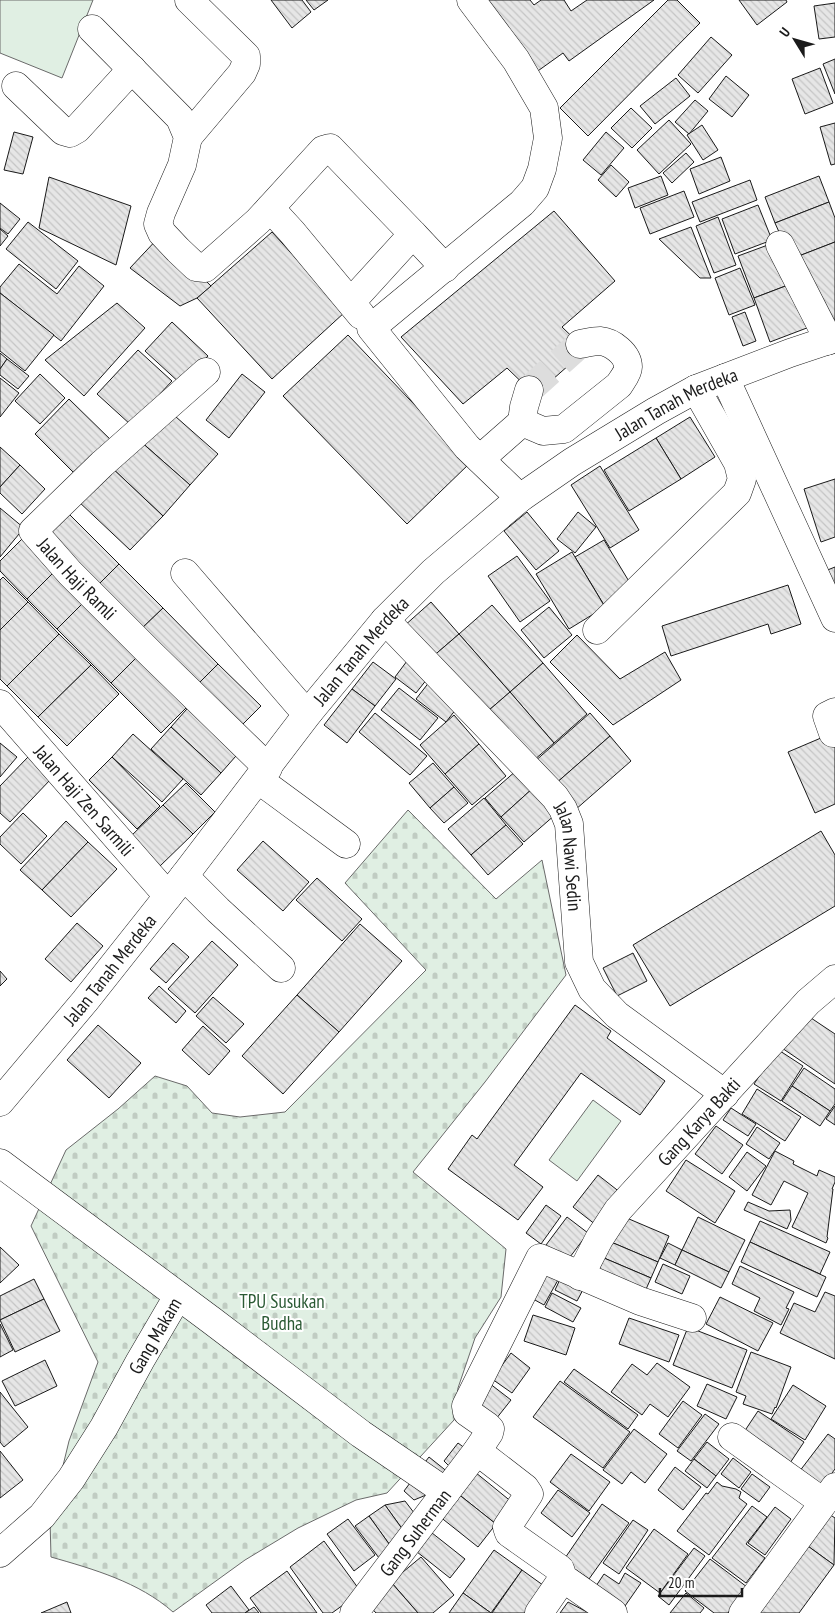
<svg xmlns="http://www.w3.org/2000/svg" width="835" height="1613" font-family="'PT Sans Narrow',sans-serif">
	<style>
		.cemetery { fill: url(#cemetery-stones); stroke: #6a6a6a }
		.pitch { fill: #e0efe3; stroke: #6a6a6a }
		.building { fill: url(#building-back-hatch); stroke: #1a1a1a }
		.lines { fill: none; stroke-linecap: round; stroke-linejoin: round }
		.minor-tunnel { stroke: #ddd; stroke-width: 28; stroke-dasharray: 28 14; stroke-linecap: butt }
		.minor-casing { stroke: #1a1a1a; stroke-width: 29 }
		.minor { stroke: #fff; stroke-width: 28 }
		.labels { text-anchor: middle; dominant-baseline: central; stroke-width: 4; stroke-linejoin: round; paint-order: stroke }
		.street-label { font-size: 19px; fill: #1a1a1a; stroke: #fff }
		.park-label { font-size: 19px; fill: #2b5a34; stroke: #fff }
	</style>
	<defs>
		<pattern id="cemetery-stones" width="16" height="16" patternUnits="userSpaceOnUse" patternTransform="scale(1.25)"><rect width="16" height="16" fill="#e0efe3"/><path d="M2 7V4a2 2 0 0 1 4 0v3zM10 15v-3a2 2 0 0 1 4 0v3z" fill="#c0ccc2"/></pattern>
		<pattern id="building-back-hatch" width="6" height="6" patternUnits="userSpaceOnUse" patternTransform="scale(1.25)"><rect width="6" height="6" fill="#e6e6e6"/><path d="M-1 5l2 2M0 0l6 6M5-1l2 2" fill="none" stroke="#c5c5c5"/></pattern>
	</defs>
	<rect width="100%" height="100%" fill="#fff"/>
	<!-- cemetery -->
	<path class="cemetery" d="M408,810L496,899L542,860L566,975L485,1082L413,1172L506,1249L501,1297L475,1338L458,1388L454,1420L387,1493L356,1500L298,1528L245,1560L173,1612C139,1582 93,1569 51,1557L50,1519L69,1441L98,1362L31,1226L66,1150L118,1109L155,1076L187,1086L212,1113L240,1117L285,1112L426,970L345,883Z"/>
	<!-- pitch -->
	<g class="pitch">
		<path d="M0,0H93L62,78L0,53Z"/>
		<path d="M593,1100L621,1121L577,1181L549,1160Z"/>
	</g>
	<!-- building -->
	<g class="building">
		<path d="M271,0H302L311,12L292,28Z"/>
		<path d="M306,0H328L314,10Z"/>
		<path d="M483,0H530L534,5L541,0H564L571,11L587,0H654L569,61L563,53L535,73Z"/>
		<path d="M668,0H677L700,23L588,136L560,108Z"/>
		<path d="M739,0H786L787,2L757,25Z"/>
		<path d="M835,3V37L819,39L814,6Z"/>
		<path d="M711,37L732,55L698,93L678,75Z"/>
		<path d="M835,59V94L823,64Z"/>
		<path d="M820,68L833,103L805,114L792,79Z"/>
		<path d="M726,76L749,95L732,117L709,99Z"/>
		<path d="M676,78L690,96L655,124L640,106Z"/>
		<path d="M695,100L708,111L689,134L675,122Z"/>
		<path d="M631,108L652,128L632,148L611,128Z"/>
		<path d="M669,120L691,144L659,174L637,150Z"/>
		<path d="M835,123V164L831,165L820,127Z"/>
		<path d="M702,125L718,150L703,160L687,135Z"/>
		<path d="M14,132L33,137L23,174L4,170Z"/>
		<path d="M606,132L624,148L601,175L583,160Z"/>
		<path d="M686,153L694,162L672,183L663,173Z"/>
		<path d="M721,157L730,181L699,194L690,169Z"/>
		<path d="M611,165L629,182L616,197L598,180Z"/>
		<path d="M661,176L668,195L635,208L628,188Z"/>
		<path d="M819,176L829,202L775,223L765,197Z"/>
		<path d="M49,177L131,206L116,265L39,228Z"/>
		<path d="M750,180L757,200L700,222L692,202Z"/>
		<path d="M684,191L694,217L650,234L640,208Z"/>
		<path d="M829,202L835,218V242L791,259L775,223Z"/>
		<path d="M0,203L20,219L8,234L0,228Z"/>
		<path d="M758,205L772,240L735,254L722,219Z"/>
		<path d="M554,211L615,281L562,327L586,350L535,395L507,368L463,404L401,337Z"/>
		<path d="M718,217L736,265L714,273L696,226Z"/>
		<path d="M28,222L78,261L56,289L6,249Z"/>
		<path d="M691,227L711,278H700L659,239Z"/>
		<path d="M0,229L8,236L0,246Z"/>
		<path d="M272,232L345,312L272,379L197,298Z"/>
		<path d="M161,235L211,286L197,298L180,306L130,268Z"/>
		<path d="M776,242L796,282L754,298L738,256Z"/>
		<path d="M835,242V319L824,324L791,259Z"/>
		<path d="M19,264L57,294L79,266L104,286L61,341L0,293V287Z"/>
		<path d="M740,268L755,305L729,315L715,278Z"/>
		<path d="M796,282L812,326L770,342L754,298Z"/>
		<path d="M0,293L54,335L25,371L0,351Z"/>
		<path d="M117,303L145,328L84,396L45,360Z"/>
		<path d="M745,312L756,341L743,346L732,317Z"/>
		<path d="M172,322L208,356L182,385L145,351Z"/>
		<path d="M348,335L470,463L407,524L283,396Z"/>
		<path d="M138,350L172,381L131,425L97,394Z"/>
		<path d="M0,353L7,359L0,369Z"/>
		<path d="M7,359L29,376L18,389L0,375V369Z"/>
		<path d="M40,374L65,398L40,424L15,401Z"/>
		<path d="M242,374L265,392L229,438L206,420Z"/>
		<path d="M0,378L19,393L0,417Z"/>
		<path d="M69,399L114,443L79,478L35,434Z"/>
		<path d="M167,409L218,454L190,485L139,440Z"/>
		<path d="M690,417L715,457L681,479L656,438Z"/>
		<path d="M656,438L681,479L629,511L604,470Z"/>
		<path d="M139,440L190,485L163,516L110,466Z"/>
		<path d="M0,447L20,465L0,487Z"/>
		<path d="M20,465L45,489L22,514L0,493V487Z"/>
		<path d="M110,466L163,516L130,550L77,500Z"/>
		<path d="M600,466L639,530L610,548L571,485Z"/>
		<path d="M835,479V537L821,542L804,489Z"/>
		<path d="M0,508L24,528L0,557Z"/>
		<path d="M63,508L119,564L94,589L38,533Z"/>
		<path d="M527,512L559,551L536,570L504,531Z"/>
		<path d="M578,512L596,527L575,553L557,539Z"/>
		<path d="M27,534L59,567L27,599L0,571V561Z"/>
		<path d="M604,540L633,588L604,605L575,557Z"/>
		<path d="M572,552L605,607L569,629L536,574Z"/>
		<path d="M517,556L550,601L520,622L488,576Z"/>
		<path d="M119,564L163,608L137,633L94,589Z"/>
		<path d="M59,567L89,597L57,629L27,599Z"/>
		<path d="M835,567V595L825,571Z"/>
		<path d="M3,577L28,602L0,630V580Z"/>
		<path d="M788,585L801,624L771,634L768,624L671,656L662,626Z"/>
		<path d="M89,597L143,651L111,683L57,629Z"/>
		<path d="M28,602L59,634L7,686L0,679V630Z"/>
		<path d="M431,602L459,634L430,659L403,627Z"/>
		<path d="M492,605L543,663L510,692L459,634Z"/>
		<path d="M549,607L572,635L544,658L521,630Z"/>
		<path d="M163,608L218,664L192,690L137,633Z"/>
		<path d="M59,634L91,665L38,717L7,686Z"/>
		<path d="M459,634L510,692L481,717L430,659Z"/>
		<path d="M577,635L620,679L665,652L681,680L613,725L550,662Z"/>
		<path d="M143,651L193,701L161,733L111,683Z"/>
		<path d="M410,657L431,674L416,693L395,677Z"/>
		<path d="M373,662L396,679L375,706L352,689Z"/>
		<path d="M543,663L587,714L554,743L510,692Z"/>
		<path d="M218,664L261,706L235,732L192,690Z"/>
		<path d="M91,665L119,694L67,746L38,717Z"/>
		<path d="M430,681L460,704L446,722L416,699Z"/>
		<path d="M399,688L438,718L420,740L381,710Z"/>
		<path d="M352,689L375,706L347,743L324,725Z"/>
		<path d="M510,692L554,743L527,766L481,717Z"/>
		<path d="M193,702L243,748L221,773L171,727Z"/>
		<path d="M375,713L427,756L410,775L359,732Z"/>
		<path d="M590,713L610,736L554,785L534,762Z"/>
		<path d="M454,715L479,744L445,774L420,745Z"/>
		<path d="M171,727L221,773L201,795L151,749Z"/>
		<path d="M835,732V804L815,813L788,752Z"/>
		<path d="M133,734L183,779L162,802L112,757Z"/>
		<path d="M610,736L631,761L575,810L554,785Z"/>
		<path d="M0,743L17,757L0,777Z"/>
		<path d="M479,744L506,776L472,805L445,774Z"/>
		<path d="M28,757L51,779L10,822L0,813V786Z"/>
		<path d="M112,757L160,806L137,829L89,780Z"/>
		<path d="M433,763L454,787L430,808L409,783Z"/>
		<path d="M517,770L533,788L501,817L485,798Z"/>
		<path d="M186,783L215,812L193,834L163,805Z"/>
		<path d="M454,787L468,803L444,823L430,808Z"/>
		<path d="M533,788L556,814L524,842L501,817Z"/>
		<path d="M484,798L506,825L471,855L448,829Z"/>
		<path d="M163,805L193,834L159,867L130,837Z"/>
		<path d="M23,813L47,836L21,864L0,844V837Z"/>
		<path d="M66,821L88,842L42,890L20,870Z"/>
		<path d="M506,825L523,844L488,875L471,855Z"/>
		<path d="M821,831L835,855V906L670,1006L633,945Z"/>
		<path d="M263,841L309,882L283,911L237,870Z"/>
		<path d="M88,842L117,869L71,917L42,890Z"/>
		<path d="M317,878L362,919L342,941L296,900Z"/>
		<path d="M77,923L103,946L71,982L45,959Z"/>
		<path d="M360,924L402,961L339,1032L297,995Z"/>
		<path d="M212,941L238,965L195,1013L168,989Z"/>
		<path d="M173,943L189,957L166,983L150,969Z"/>
		<path d="M633,953L647,981L617,996L603,968Z"/>
		<path d="M0,971L7,979L0,986Z"/>
		<path d="M159,986L186,1011L176,1023L148,998Z"/>
		<path d="M297,995L339,1032L283,1094L242,1056Z"/>
		<path d="M213,997L244,1024L226,1043L196,1016Z"/>
		<path d="M575,1005L611,1031L607,1038L665,1081L640,1115L581,1073L514,1165L543,1187L518,1220L448,1169L472,1135L477,1139Z"/>
		<path d="M802,1012L835,1034V1084L779,1046Z"/>
		<path d="M98,1025L141,1063L109,1098L67,1060Z"/>
		<path d="M203,1026L230,1051L209,1075L182,1050Z"/>
		<path d="M777,1049L803,1066L781,1101L754,1084Z"/>
		<path d="M804,1068L835,1089V1104L830,1111L792,1086Z"/>
		<path d="M792,1086L830,1111L820,1126L782,1101Z"/>
		<path d="M757,1089L801,1117L785,1141L742,1114Z"/>
		<path d="M835,1106V1125L826,1119Z"/>
		<path d="M731,1108L756,1124L748,1136L723,1120Z"/>
		<path d="M716,1126L743,1145L722,1174L695,1154Z"/>
		<path d="M757,1127L780,1143L769,1159L746,1144Z"/>
		<path d="M775,1151L794,1161L793,1164L817,1176L819,1170L835,1177V1182L832,1189H833L827,1237L828,1238L826,1243L792,1227L808,1193L784,1181L771,1205L752,1195Z"/>
		<path d="M747,1152L766,1166L747,1191L729,1177Z"/>
		<path d="M686,1160L735,1191L715,1223L666,1191Z"/>
		<path d="M598,1175L621,1193L596,1225L573,1207Z"/>
		<path d="M748,1202L769,1211L790,1210L791,1220L787,1229L744,1210Z"/>
		<path d="M546,1205L561,1216L541,1244L526,1233Z"/>
		<path d="M622,1216L669,1236L658,1262L611,1242Z"/>
		<path d="M567,1217L588,1233L564,1265L543,1249Z"/>
		<path d="M698,1217L745,1240L729,1272L682,1250Z"/>
		<path d="M760,1221L830,1252L820,1274L750,1242Z"/>
		<path d="M611,1242L658,1262L651,1278L604,1258Z"/>
		<path d="M750,1242L826,1277L817,1297L741,1262Z"/>
		<path d="M668,1243L682,1250L675,1265L660,1258Z"/>
		<path d="M0,1247L19,1265L0,1283Z"/>
		<path d="M682,1250L729,1272L721,1288L675,1265Z"/>
		<path d="M604,1258L651,1278L643,1296L596,1276Z"/>
		<path d="M543,1260L563,1271L544,1305L524,1294Z"/>
		<path d="M663,1264L690,1276L682,1294L655,1282Z"/>
		<path d="M740,1266L794,1292L786,1308L789,1309L781,1325L754,1311L760,1298L732,1284Z"/>
		<path d="M563,1273L586,1284L577,1301L555,1290Z"/>
		<path d="M34,1279L44,1299L0,1320V1296Z"/>
		<path d="M825,1292L835,1296V1359L780,1333L794,1303L815,1312Z"/>
		<path d="M552,1293L581,1308L573,1322L545,1307Z"/>
		<path d="M720,1297L773,1323L758,1351L706,1324Z"/>
		<path d="M44,1299L60,1331L15,1352L0,1320Z"/>
		<path d="M533,1315L575,1328L566,1355L524,1341Z"/>
		<path d="M629,1318L679,1335L669,1362L619,1344Z"/>
		<path d="M0,1324L13,1350L0,1357Z"/>
		<path d="M688,1327L747,1350L732,1388L673,1365Z"/>
		<path d="M751,1352L791,1367L776,1408L775,1407L772,1414L743,1404L746,1396L736,1392Z"/>
		<path d="M511,1353L530,1368L512,1393L492,1379Z"/>
		<path d="M45,1360L57,1386L15,1406L2,1381Z"/>
		<path d="M657,1363L690,1387L668,1417L650,1404L642,1415L611,1392L632,1364L647,1375Z"/>
		<path d="M574,1369L638,1415L628,1429L564,1382Z"/>
		<path d="M560,1381L630,1432L603,1468L533,1417Z"/>
		<path d="M489,1383L511,1400L492,1424L470,1407Z"/>
		<path d="M707,1384L737,1397L726,1419L697,1406Z"/>
		<path d="M793,1385L826,1406L805,1440L771,1419Z"/>
		<path d="M0,1392L28,1427L4,1447L0,1442Z"/>
		<path d="M683,1401L702,1415L678,1448L659,1434Z"/>
		<path d="M758,1411L804,1442L790,1463L744,1432Z"/>
		<path d="M705,1414L719,1424L691,1461L677,1451Z"/>
		<path d="M634,1429L667,1454L645,1483L631,1472L622,1484L603,1470Z"/>
		<path d="M828,1434L835,1439V1469L820,1489L799,1472Z"/>
		<path d="M707,1442L729,1459L716,1476L694,1459Z"/>
		<path d="M458,1443L470,1452L454,1471L444,1461Z"/>
		<path d="M0,1451L23,1480L0,1498Z"/>
		<path d="M571,1454L610,1482L589,1511L550,1482Z"/>
		<path d="M429,1457L449,1473L439,1485L419,1470Z"/>
		<path d="M733,1458L751,1472L739,1488L721,1474Z"/>
		<path d="M694,1459L716,1476L707,1488L685,1471Z"/>
		<path d="M675,1467L701,1487L683,1510L658,1490Z"/>
		<path d="M470,1468L513,1503L496,1524L452,1489Z"/>
		<path d="M752,1474L770,1487L759,1502L741,1489Z"/>
		<path d="M416,1475L436,1491L414,1500L404,1491Z"/>
		<path d="M717,1482L722,1486L736,1489L741,1492L739,1498L747,1504L709,1555L677,1531L706,1493L708,1494Z"/>
		<path d="M452,1489L496,1524L478,1547L434,1512Z"/>
		<path d="M558,1490L590,1513L572,1537L541,1513Z"/>
		<path d="M405,1501L421,1522L408,1537L385,1505Z"/>
		<path d="M602,1504L629,1523L589,1579L563,1561Z"/>
		<path d="M385,1505L408,1537L392,1548L369,1516Z"/>
		<path d="M752,1506L767,1517L746,1544L765,1558L746,1583L712,1558Z"/>
		<path d="M775,1507L791,1519L765,1555L748,1543Z"/>
		<path d="M826,1512L835,1518L834,1565L805,1544Z"/>
		<path d="M369,1516L392,1548L379,1558L355,1526Z"/>
		<path d="M348,1519L375,1555L354,1571L327,1534Z"/>
		<path d="M633,1520L648,1530L619,1574L603,1563Z"/>
		<path d="M427,1529L465,1559L450,1578L412,1548Z"/>
		<path d="M654,1529L688,1554L660,1593L626,1568Z"/>
		<path d="M324,1541L361,1592L332,1613H323L290,1567Z"/>
		<path d="M805,1544L834,1565L799,1613H757Z"/>
		<path d="M694,1548L705,1556L669,1605L658,1596Z"/>
		<path d="M494,1550L522,1570L491,1613L463,1593Z"/>
		<path d="M421,1557L454,1595L433,1613H418L391,1582Z"/>
		<path d="M710,1559L747,1587L728,1613H714L685,1591Z"/>
		<path d="M522,1570L547,1588L530,1613H492Z"/>
		<path d="M287,1571L317,1613H261L250,1598Z"/>
		<path d="M625,1573L641,1583L625,1606L596,1586L604,1574L619,1584Z"/>
		<path d="M391,1582L418,1613H376L367,1603Z"/>
		<path d="M231,1586L249,1610L245,1613H212L206,1605Z"/>
		<path d="M463,1593L491,1613H449Z"/>
		<path d="M686,1593L704,1608L700,1613H670Z"/>
		<path d="M67,1602L71,1613H41Z"/>
		<path d="M568,1602L589,1613H560Z"/>
		<path d="M254,1607L259,1613H245Z"/>
	</g>
	<g class="lines">
		<!-- minor-tunnel -->
		<path class="minor-tunnel" d="M529,390L580,344"/>
		<!-- minor casing -->
		<g class="minor-casing">
			<g id="minor">
				<path d="M471,0L516,60L544,108L548,138L542,169L535,188L522,203L371,328L467,447L520,498"/>
				<path d="M92,29L180,118L188,137L182,165L161,213L158,224L162,233L178,250L196,267L205,268L258,221L323,150L330,148L413,234L351,302"/>
				<path d="M16,86L63,131L70,133L77,129L132,69"/>
				<path d="M188,137L242,73L246,64V56L189,0"/>
				<path d="M270,208L292,232L361,315"/>
				<path d="M413,234L445,268"/>
				<path d="M780,245L823,329L827,341"/>
				<path id="s1" d="M206,372L102,464L33,531L70,573L151,654L268,768"/>
				<path d="M725,378L835,618"/>
				<path d="M529,390L524,407L522,422L543,431L564,429L619,385C622,380 628,373 628,367C628,354 612,342 600,341C593,341 586,343 580,344"/>
				<path d="M480,459L522,422"/>
				<path d="M185,573L298,704L309,712"/>
				<path id="s2" d="M385,620L555,797L563,809L569,824L579,962L592,989L617,1015L725,1094"/>
				<path d="M597,630L737,493L742,479L738,463L696,389"/>
				<path id="s3" d="M0,704L168,896"/>
				<path d="M833,733L827,716L835,712"/>
				<path d="M259,780L346,844"/>
				<path d="M184,876L218,910L281,968"/>
				<path id="s4" d="M0,1102L85,1001L184,876L309,712L385,620L433,572L520,498L572,462L656,411L696,389L790,353L835,338"/>
				<path d="M0,1163L211,1320L361,1434L446,1492"/>
				<path id="s5" d="M580,1276L599,1239L618,1210L808,1002L835,979"/>
				<path d="M732,1437L823,1502"/>
				<path d="M477,1451L525,1488L529,1494L507,1527L509,1533L560,1569L563,1578L613,1613"/>
				<path id="s6" d="M0,1553L42,1516L71,1479L104,1427L140,1361L178,1296"/>
				<path id="s7" d="M354,1613L477,1451L489,1433L490,1429L487,1426L467,1412L466,1406L540,1258L640,1301L692,1318"/>
				<path d="M539,1613L563,1578"/>
				<path d="M743,1613L835,1487"/>
			</g>
		</g>
		<!-- minor -->
		<use href="#minor" class="minor"/>
	</g>
	<g class="labels">
		<!-- street labels -->
		<g class="street-label">
			<text stroke="none"><textPath href="#s4" startOffset="982">Jalan Tanah Merdeka</textPath></text>
			<text stroke="none"><textPath href="#s1" startOffset="300">Jalan Haji Ramli</textPath></text>
			<text stroke="none"><textPath href="#s4" startOffset="578">Jalan Tanah Merdeka</textPath></text>
			<text stroke="none"><textPath href="#s3" startOffset="128">Jalan Haji Zen Sarmili</textPath></text>
			<text stroke="none"><textPath href="#s2" startOffset="308">Jalan Nawi Sedin</textPath></text>
			<text stroke="none"><textPath href="#s4" startOffset="172">Jalan Tanah Merdeka</textPath></text>
			<text stroke="none"><textPath href="#s5" startOffset="196">Gang Karya Bakti</textPath></text>
			<text stroke="none"><textPath href="#s6" startOffset="269">Gang Makam</textPath></text>
			<text stroke="none"><textPath href="#s7" startOffset="101">Gang Suherman</textPath></text>
		</g>
		<!-- park labels -->
		<g class="park-label">
			<text x="282" y="1301">TPU Susukan<tspan x="282" dy="22">Budha</tspan></text>
		</g>
	</g>
	<!-- north arrow -->
	<g transform="translate(795 40) rotate(307)" stroke="#ffffff" stroke-width="4" paint-order="stroke">
	<path d="M0-4L9 19L0 12L-9 19Z" fill="#1a1a1a"/>
	<text y="-8" font-size="14" font-weight="bold" text-anchor="middle" fill="#1a1a1a">U</text>
	</g>
	<!-- scale -->
	<path d="M660 1588v8h82v-8" fill="none" stroke="#1a1a1a" stroke-width="2.5"/>
	<text x="668" y="1588" font-size="15" fill="#1a1a1a" stroke="#ffffff" stroke-width="4" paint-order="stroke">20 m</text>
</svg>
